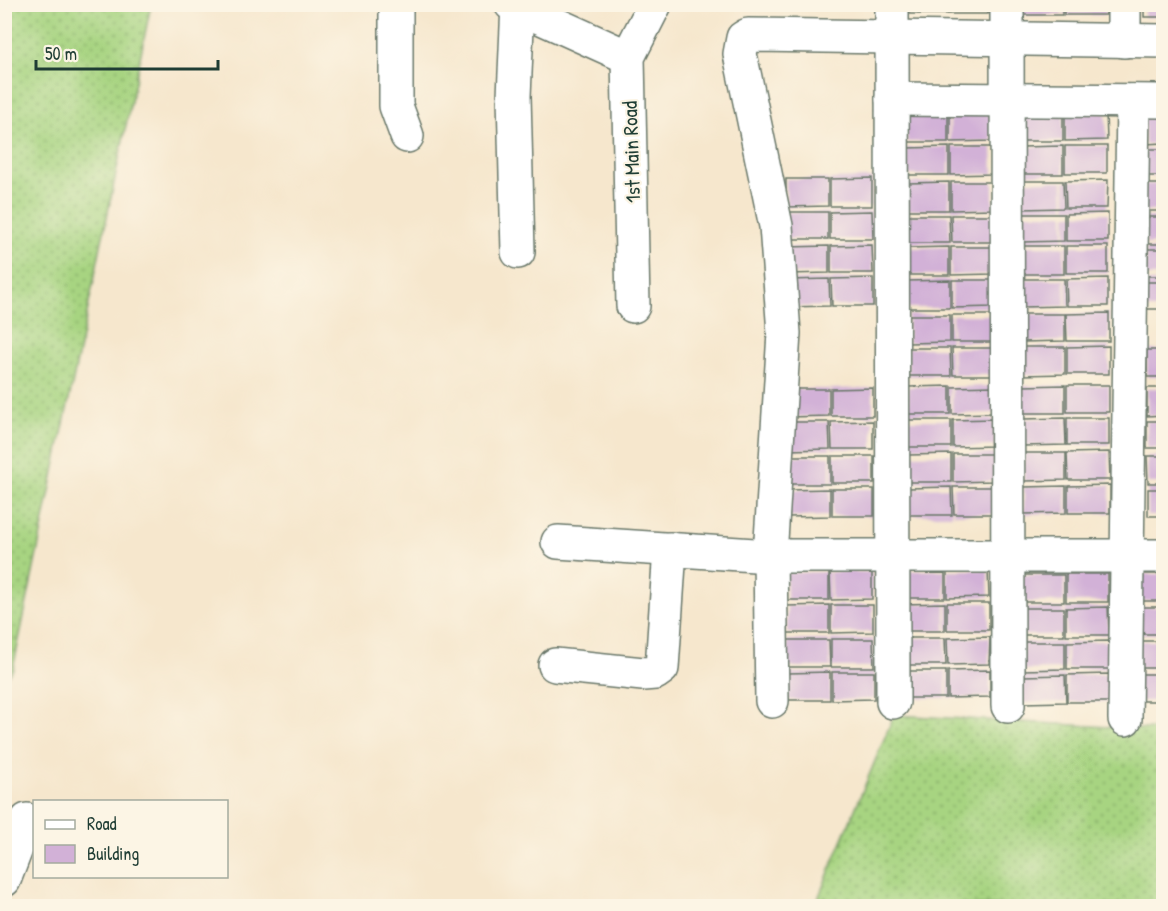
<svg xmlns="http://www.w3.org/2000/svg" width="1168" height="911" font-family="'Patrick Hand',sans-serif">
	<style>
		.grass { fill: url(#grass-dots); stroke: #63885a; stroke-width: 1.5 }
		.building { fill: #d2b1d7 }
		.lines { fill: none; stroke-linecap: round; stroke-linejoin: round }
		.minor-casing { stroke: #6a786a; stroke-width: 36 }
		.minor { stroke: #fff; stroke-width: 33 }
		.labels { text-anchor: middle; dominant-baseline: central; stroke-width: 4.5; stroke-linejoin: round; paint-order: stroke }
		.street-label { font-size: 21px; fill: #1f3d34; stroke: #fcf5e5 }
	</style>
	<defs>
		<pattern id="grass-dots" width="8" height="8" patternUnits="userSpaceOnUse" patternTransform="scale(1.5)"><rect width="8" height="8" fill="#a7d481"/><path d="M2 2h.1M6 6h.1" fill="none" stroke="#87ad6a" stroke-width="1.8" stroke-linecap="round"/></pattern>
	</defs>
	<rect width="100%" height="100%" fill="#fcf5e5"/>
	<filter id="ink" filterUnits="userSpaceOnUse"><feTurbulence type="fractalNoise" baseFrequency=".0167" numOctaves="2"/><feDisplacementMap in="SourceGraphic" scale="12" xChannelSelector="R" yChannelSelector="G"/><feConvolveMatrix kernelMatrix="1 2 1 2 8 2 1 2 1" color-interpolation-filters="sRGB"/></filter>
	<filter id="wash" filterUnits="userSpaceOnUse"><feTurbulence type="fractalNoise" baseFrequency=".008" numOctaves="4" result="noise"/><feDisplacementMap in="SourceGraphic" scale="24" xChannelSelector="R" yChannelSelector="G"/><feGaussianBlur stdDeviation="1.35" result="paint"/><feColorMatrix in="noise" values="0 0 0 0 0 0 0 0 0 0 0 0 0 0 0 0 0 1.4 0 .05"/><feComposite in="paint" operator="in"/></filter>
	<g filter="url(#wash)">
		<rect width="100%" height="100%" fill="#f6e7cd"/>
		<!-- grass -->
		<g class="grass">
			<path d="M5,4L151,5L13,669L5,680Z"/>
			<path d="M894,715L1163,730V906H815Z"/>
		</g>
		<g id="blocks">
			<!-- building -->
			<g class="building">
				<rect x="947" y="4" width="41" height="10"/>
				<path d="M1020,4H1062V15H1021Z"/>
				<rect x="1064" y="4" width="42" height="11"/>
				<rect x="1144" y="4" width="20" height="13"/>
				<path d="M902,5H945V14H903Z"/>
				<path d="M1063,113V141H1021V114Z"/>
				<path d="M1065,113H1106L1107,140L1065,141Z"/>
				<path d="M948,114V142H907L906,115Z"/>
				<path d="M950,114H992V141L950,142Z"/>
				<path d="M1144,116H1164V143L1145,144Z"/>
				<path d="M1063,146V174H1021V147Z"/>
				<rect x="1065" y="146" width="42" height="27"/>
				<path d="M949,147V175H907L906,148Z"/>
				<path d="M951,147H992L993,174L951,175Z"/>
				<rect x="1145" y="149" width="19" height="27"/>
				<path d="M872,178V206H830V179Z"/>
				<path d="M786,179H828V206L786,207Z"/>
				<path d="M1108,180L1107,208H1066L1065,181Z"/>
				<path d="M1022,181H1063L1064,208L1022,209Z"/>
				<path d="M949,182V210H907V183Z"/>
				<path d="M951,182H993V209L951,210Z"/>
				<rect x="1145" y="184" width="19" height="27"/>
				<path d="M872,211L873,239H830V212Z"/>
				<path d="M786,212H828V239H787Z"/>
				<path d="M1108,213V241H1066V214Z"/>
				<path d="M1022,214H1064V241L1022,242Z"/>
				<path d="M907,215H949L950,243H907Z"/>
				<path d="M951,215H993V242H952Z"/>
				<rect x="1146" y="217" width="18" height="27"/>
				<path d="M872,245L873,273H831V246Z"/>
				<path d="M829,246V273L787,274V247Z"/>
				<rect x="1022" y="246" width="42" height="28"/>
				<rect x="1066" y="246" width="42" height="27"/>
				<path d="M949,247V275H908L907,248Z"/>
				<path d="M951,247H993V274L951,275Z"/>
				<rect x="1146" y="249" width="18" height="27"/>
				<path d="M873,278V306H832L831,279Z"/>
				<path d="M1108,278V306H1067L1066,279Z"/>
				<path d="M829,279L830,306L787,307V280Z"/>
				<path d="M1022,279H1064L1065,306L1022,307Z"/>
				<path d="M950,280V308H908L907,281Z"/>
				<path d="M952,280H993L994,307L952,308Z"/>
				<rect x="1146" y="282" width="18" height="27"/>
				<path d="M1109,313V341H1067L1066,314Z"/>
				<path d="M1023,314H1065V341L1023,342Z"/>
				<path d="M908,315H950V342L908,343Z"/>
				<rect x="952" y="315" width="42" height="27"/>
				<path d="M1109,346V374H1067V347Z"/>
				<path d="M1023,347H1065V374L1023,375Z"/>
				<path d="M908,348H950L951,376H908Z"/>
				<path d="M952,348H994V375H953Z"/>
				<rect x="1147" y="350" width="17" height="27"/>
				<path d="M1065,385V413H1023V386Z"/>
				<rect x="1067" y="385" width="42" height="27"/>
				<path d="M950,386V414H909L908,387Z"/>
				<path d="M994,386V413L952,414V387Z"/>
				<path d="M873,388V416H831V389Z"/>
				<path d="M1147,388H1164V415L1147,416Z"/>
				<path d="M787,389H829V416L787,417Z"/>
				<path d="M1065,418L1066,445L1023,446V419Z"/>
				<rect x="1067" y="418" width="42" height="27"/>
				<path d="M994,419L995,446L953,447V420Z"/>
				<path d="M908,420H951V447H909Z"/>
				<path d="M873,421V449H832L831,422Z"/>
				<rect x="1147" y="421" width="17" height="27"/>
				<path d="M787,422H829L830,449L787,450Z"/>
				<path d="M1109,452L1110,480H1068L1067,453Z"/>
				<path d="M1024,453H1066V480L1024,481Z"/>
				<path d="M951,454V482H909V455Z"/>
				<path d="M953,454H995V481L953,482Z"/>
				<rect x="788" y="456" width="42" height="28"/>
				<rect x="832" y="456" width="42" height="27"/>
				<path d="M1147,456H1164V483H1148Z"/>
				<path d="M1110,485V513H1068V486Z"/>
				<path d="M1066,486V513L1024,514V487Z"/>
				<path d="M951,487L952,515H909V488Z"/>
				<path d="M953,487H995V514H954Z"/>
				<path d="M830,489V516L789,517L788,490Z"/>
				<rect x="832" y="489" width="42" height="27"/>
				<rect x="1148" y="489" width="16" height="27"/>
				<path d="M945,570V598H903V571Z"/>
				<path d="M947,570H988L989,597L947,598Z"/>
				<path d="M829,572V600H787L786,573Z"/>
				<path d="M830,572H872V599L831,600Z"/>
				<rect x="1066" y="574" width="42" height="28"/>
				<rect x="1137" y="574" width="27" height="27"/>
				<rect x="1022" y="575" width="42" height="27"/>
				<path d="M945,603V631H903V604Z"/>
				<rect x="947" y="603" width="42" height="27"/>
				<path d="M829,605V633H787V606Z"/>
				<path d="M831,605H873V632L831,633Z"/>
				<path d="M1108,607L1109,635H1066V608Z"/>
				<rect x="1137" y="607" width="27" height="27"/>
				<path d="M1022,608H1064V635H1023Z"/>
				<path d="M990,637L989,664L948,665L947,638Z"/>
				<path d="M904,638H945L946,665H904Z"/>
				<path d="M831,639H873L874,667H831Z"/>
				<path d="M787,640H829L830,667H788Z"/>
				<path d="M1109,641V669H1067V642Z"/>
				<path d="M1137,641H1164V668H1138Z"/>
				<path d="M1023,642H1065V669L1023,670Z"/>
				<path d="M990,670V697L948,698V671Z"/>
				<rect x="904" y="671" width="42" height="27"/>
				<path d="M830,672V700H788V673Z"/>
				<path d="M832,672H874V699L832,700Z"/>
				<path d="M1109,674V702H1067V675Z"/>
				<rect x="1138" y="674" width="26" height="27"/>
				<path d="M1065,675L1066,702L1023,703V676Z"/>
			</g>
		</g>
	</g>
	<g filter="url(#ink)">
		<use href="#blocks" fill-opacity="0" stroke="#6a786a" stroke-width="1.5"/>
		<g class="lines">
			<!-- minor casing -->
			<g class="minor-casing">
				<g id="minor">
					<path d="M396,4V106L407,136"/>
					<path d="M511,4L628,57"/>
					<path d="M518,4L514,96L518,252"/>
					<path d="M892,4L893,702"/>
					<path d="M1007,4L1008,706"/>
					<path d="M1124,4V41"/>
					<path d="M892,99L1164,101"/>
					<path d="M633,306L628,57L655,4"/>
					<path d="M558,542L770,556H1164"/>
					<path d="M555,665L643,674L655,673L662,668L670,549"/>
					<path d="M772,701L770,556L784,333L776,226L740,54L743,38L748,35L1164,41"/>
					<path d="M1125,719L1133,101"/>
					<path d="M4,880L27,820"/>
				</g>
			</g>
			<!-- minor -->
			<use href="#minor" class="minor"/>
		</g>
	</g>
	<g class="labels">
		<!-- street labels -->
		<g class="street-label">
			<text transform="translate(631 152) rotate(-92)">1st Main Road</text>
		</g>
	</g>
	<!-- margin -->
	<rect width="1168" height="911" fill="none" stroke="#fcf5e5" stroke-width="24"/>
	<!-- legend -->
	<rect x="33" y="800" width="195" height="78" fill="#fcf5e5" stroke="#a4ab9e" stroke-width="1.5"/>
	<rect x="45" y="820" width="30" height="9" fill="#ffffff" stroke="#a4ab9e" stroke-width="1.5"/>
	<text x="87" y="830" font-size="18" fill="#1f3d34">Road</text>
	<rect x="45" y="845" width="30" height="18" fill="#d2b1d7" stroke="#a4ab9e" stroke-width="1.5"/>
	<text x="87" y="860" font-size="18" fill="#1f3d34">Building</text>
	<!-- scale -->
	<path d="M36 60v9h182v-9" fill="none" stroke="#1f3d34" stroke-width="3"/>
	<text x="45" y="60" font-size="18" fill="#1f3d34" stroke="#fcf5e5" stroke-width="4.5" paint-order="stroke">50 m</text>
</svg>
